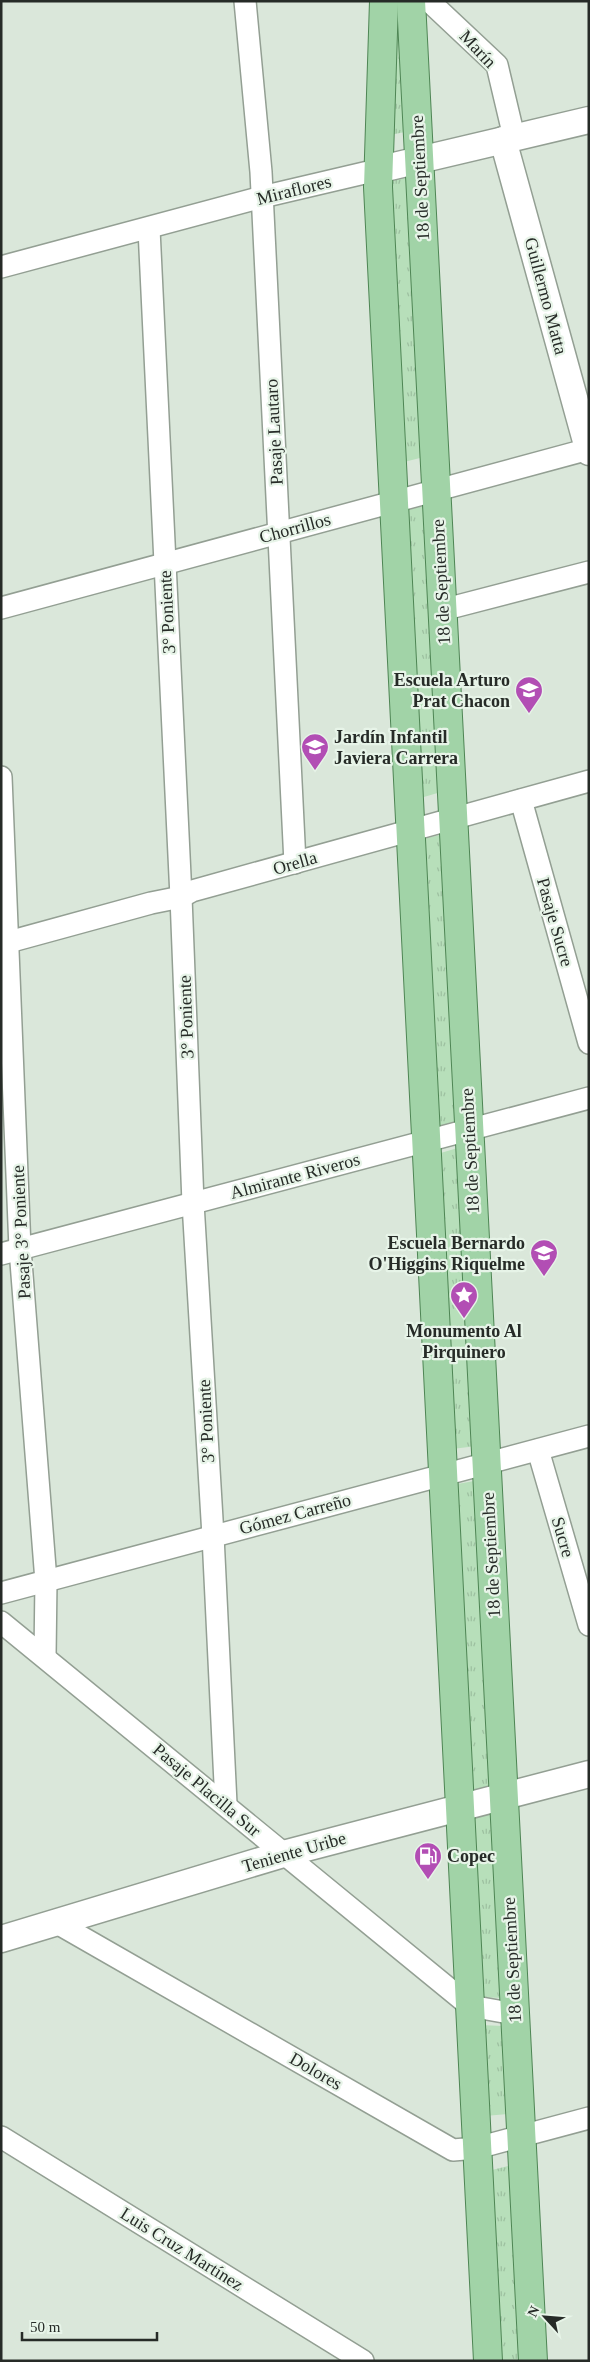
<svg xmlns="http://www.w3.org/2000/svg" width="590" height="2362" font-family="Georgia,serif">
	<style>
		.grass { fill: url(#grass-tufts) }
		.lines { fill: none; stroke-linecap: round; stroke-linejoin: round }
		.minor-casing { stroke: #939f93; stroke-width: 24 }
		.tertiary-casing { stroke: #939f93; stroke-width: 29 }
		.primary-casing { stroke: #4e8554; stroke-width: 30 }
		.minor { stroke: #fff; stroke-width: 21 }
		.tertiary { stroke: #fff; stroke-width: 26 }
		.primary { stroke: #a1d3a7; stroke-width: 28 }
		.labels { text-anchor: middle; dominant-baseline: central; stroke-width: 4.5; stroke-linejoin: round; paint-order: stroke }
		.street-label { font-size: 18px; fill: #262b27; stroke: #e7f4e8 }
		.poi-label { font-size: 18px; font-weight: bold; fill: #262b27; stroke: #e7f4e8; text-anchor: end }
	</style>
	<defs>
		<pattern id="grass-tufts" width="24" height="20" patternUnits="userSpaceOnUse" patternTransform="scale(1.25)"><rect width="24" height="20" fill="#b7dfba"/><path d="M3 7l-1-3M5 7V3M7 7l1-3M15 17l-1-3M17 17v-4M19 17l1-3" fill="none" stroke="#9dc0a0"/></pattern>
	</defs>
	<rect width="100%" height="100%" fill="#dae7da"/>
	<!-- grass -->
	<g class="grass">
		<path d="M402,1L410,131L385,136L388,10Z"/>
		<path d="M407,172L424,457L400,463L388,176Z"/>
		<path d="M427,505L441,792L417,799L404,511Z"/>
		<path d="M444,834L458,1130L435,1136L423,839Z"/>
		<path d="M461,1147L477,1446L452,1449L434,1155Z"/>
		<path d="M474,1481L491,1790L470,1796L452,1485Z"/>
		<path d="M493,1813L503,1998L479,1997L472,1817Z"/>
		<path d="M481,2025L503,2026L508,2114L485,2116Z"/>
		<path d="M512,2165L522,2361H498L492,2170Z"/>
	</g>
	<g class="lines">
		<!-- minor casing -->
		<g class="minor-casing">
			<g id="minor">
				<path d="M245,1L261,172L295,863"/>
				<path d="M429,1L497,65L514,137"/>
				<path d="M149,229L181,897L193,1203L213,1536L226,1804"/>
				<path d="M1,267L262,197L377,170"/>
				<path d="M1,608L589,449"/>
				<path d="M442,610L589,572"/>
				<path d="M1,777L20,1249L46,1581L45,1656"/>
				<path d="M521,800L589,1043"/>
				<path d="M1,944L151,903L181,897L192,891L589,781"/>
				<path d="M1,1254L589,1098"/>
				<path d="M538,1450L589,1625"/>
				<path d="M1,1593L589,1436"/>
				<path d="M1,1622L470,2006L515,2014"/>
				<path d="M57,1923L453,2150L477,2148L589,2118"/>
				<path d="M1,2137L363,2361"/>
			</g>
		</g>
		<!-- tertiary casing -->
		<g class="tertiary-casing">
			<g id="tertiary">
				<path d="M503,140L589,452"/>
				<path d="M377,170L589,120"/>
				<path d="M1,1939L283,1854L589,1774"/>
			</g>
		</g>
		<!-- primary casing -->
		<g class="primary-casing">
			<g id="primary">
				<path d="M384,1L378,187L488,2361"/>
				<path d="M411,1L533,2361"/>
			</g>
		</g>
		<!-- minor -->
		<use href="#minor" class="minor"/>
		<!-- tertiary -->
		<use href="#tertiary" class="tertiary"/>
		<!-- primary -->
		<use href="#primary" class="primary"/>
	</g>
	<!-- icons -->
	<defs>
		<g id="school-pin" transform="scale(1.4375)"><path d="M0 17L-7.5 6A9.5 9.5 0 1 1 7.5 6Z" fill="#b24eb4" stroke="#e7f4e8"/><path d="M0-5L7-2L0 1L-7-2ZM-4 1L0 2.5L4 1V4Q0 6-4 4Z" fill="#fff"/></g>
		<g id="sight-pin" transform="scale(1.4375)"><path d="M0 17L-7.5 6A9.5 9.5 0 1 1 7.5 6Z" fill="#b24eb4" stroke="#e7f4e8"/><path d="M0-6L1.8-2.2L6-1.7L2.9 1.2L3.7 5.4L0 3.3L-3.7 5.4L-2.9 1.2L-6-1.7L-1.8-2.2Z" fill="#fff"/></g>
		<g id="fuel-pin" transform="scale(1.4375)"><path d="M0 17L-7.5 6A9.5 9.5 0 1 1 7.5 6Z" fill="#b24eb4" stroke="#e7f4e8"/><path d="M-5.5-6h7V0h2V4h1.3V-2.5L3-4.5l.8-.8L6-3V5H2.5V1h-1V6h-7ZM-4.2-4.7v3.2H.2V-4.7Z" fill="#fff"/></g>
	</defs>
	<g fill-rule="evenodd">
		<use href="#school-pin" x="529" y="690"/>
		<use href="#school-pin" x="315" y="747"/>
		<use href="#school-pin" x="544" y="1253"/>
		<use href="#sight-pin" x="464" y="1295"/>
		<use href="#fuel-pin" x="428" y="1856"/>
	</g>
	<g class="labels">
		<!-- street labels -->
		<g class="street-label">
			<text transform="translate(478 49) rotate(47)">Marín</text>
			<text transform="translate(420 178) rotate(-93)">18 de Septiembre</text>
			<text transform="translate(294 190) rotate(-14)">Miraflores</text>
			<text transform="translate(546 296) rotate(75)">Guillermo Matta</text>
			<text transform="translate(274 432) rotate(-93)">Pasaje Lautaro</text>
			<text transform="translate(295 528) rotate(-15)">Chorrillos</text>
			<text transform="translate(441 582) rotate(-93)">18 de Septiembre</text>
			<text transform="translate(167 612) rotate(-93)">3° Poniente</text>
			<text transform="translate(295 863) rotate(-16)">Orella</text>
			<text transform="translate(555 922) rotate(74)">Pasaje Sucre</text>
			<text transform="translate(186 1017) rotate(-92)">3° Poniente</text>
			<text transform="translate(470 1151) rotate(-93)">18 de Septiembre</text>
			<text transform="translate(295 1176) rotate(-15)">Almirante Riveros</text>
			<text transform="translate(21 1232) rotate(-93)">Pasaje 3° Poniente</text>
			<text transform="translate(206 1421) rotate(-93)">3° Poniente</text>
			<text transform="translate(295 1514) rotate(-15)">Gómez Carreño</text>
			<text transform="translate(563 1537) rotate(74)">Sucre</text>
			<text transform="translate(491 1555) rotate(-93)">18 de Septiembre</text>
			<text transform="translate(207 1790) rotate(40)">Pasaje Placilla Sur</text>
			<text transform="translate(294 1852) rotate(-16)">Teniente Uribe</text>
			<text transform="translate(512 1960) rotate(-93)">18 de Septiembre</text>
			<text transform="translate(316 2071) rotate(30)">Dolores</text>
			<text transform="translate(182 2249) rotate(32)">Luis Cruz Martínez</text>
		</g>
		<!-- poi labels -->
		<g class="poi-label">
			<text x="510" y="680">Escuela Arturo<tspan x="510" dy="21">Prat Chacon</tspan></text>
			<text x="334" y="737" text-anchor="start">Jardín Infantil<tspan x="334" dy="21">Javiera Carrera</tspan></text>
			<text x="525" y="1243">Escuela Bernardo<tspan x="525" dy="21">O'Higgins Riquelme</tspan></text>
			<text x="464" y="1331" text-anchor="middle">Monumento Al<tspan x="464" dy="21">Pirquinero</tspan></text>
			<text x="447" y="1856" text-anchor="start">Copec</text>
		</g>
	</g>
	<!-- border -->
	<rect width="590" height="2362" fill="none" stroke="#262b27" stroke-width="5"/>
	<!-- north arrow -->
	<g transform="translate(545 2317) rotate(296)" stroke="#e7f4e8" stroke-width="4" paint-order="stroke">
	<path d="M0-4L9 19L0 12L-9 19Z" fill="#262b27"/>
	<text y="-8" font-size="14" font-weight="bold" text-anchor="middle" fill="#262b27">N</text>
	</g>
	<!-- scale -->
	<path d="M22 2332v8h135v-8" fill="none" stroke="#262b27" stroke-width="2.5"/>
	<text x="30" y="2332" font-size="15" fill="#262b27" stroke="#e7f4e8" stroke-width="4" paint-order="stroke">50 m</text>
</svg>
